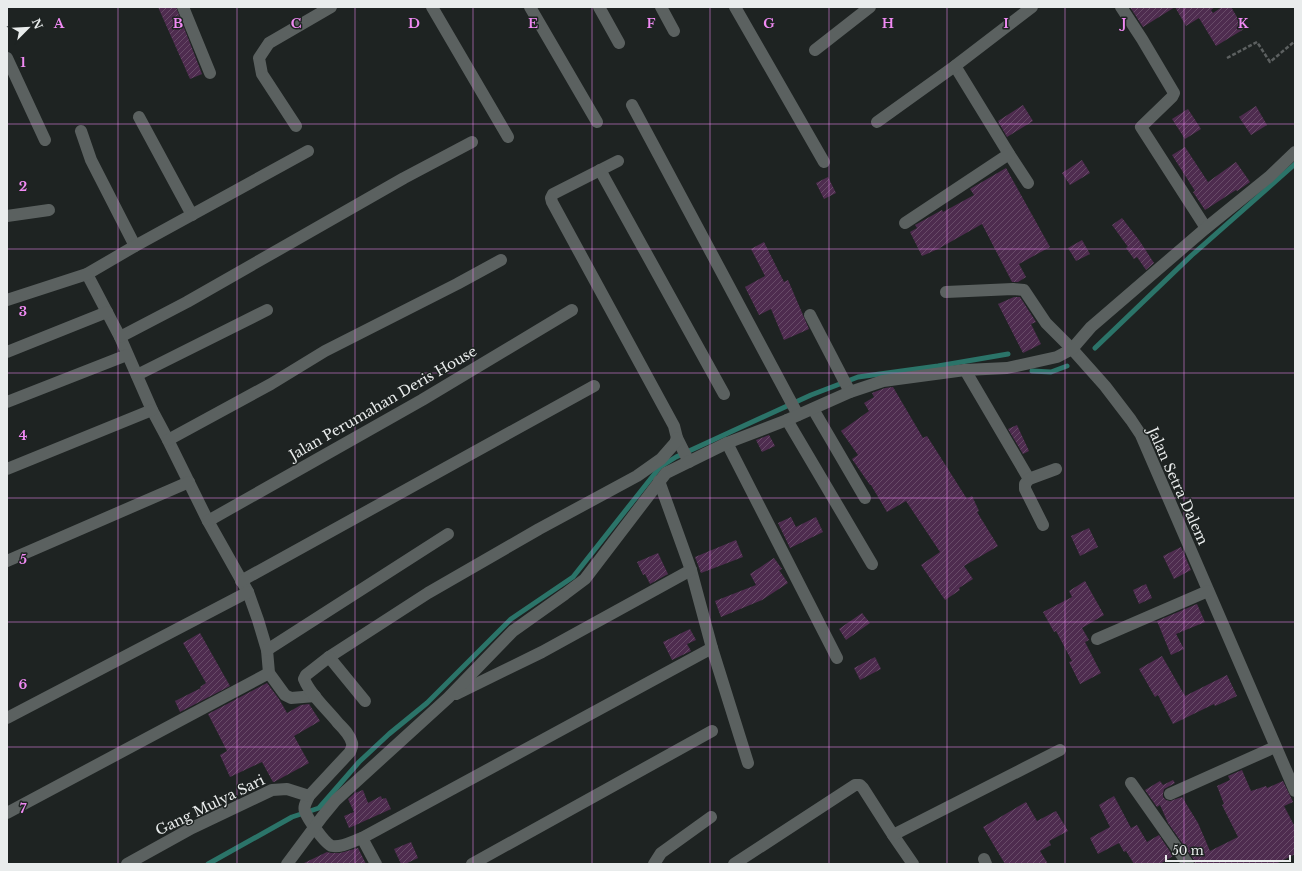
<svg xmlns="http://www.w3.org/2000/svg" width="1302" height="871" font-family="'Libre Baskerville',serif">
	<style>
		.lines { fill: none; stroke-linecap: round; stroke-linejoin: round }
		.stream { stroke: #2b7469; stroke-width: 5 }
		.building { fill: url(#building-hatch) }
		.path { stroke: #5c6060; stroke-width: 2.5; stroke-dasharray: 4 2; stroke-linecap: butt }
		.minor { stroke: #5b6160; stroke-width: 12 }
		.grid { fill: none; stroke: #f18af4; stroke-width: 1; stroke-opacity: 0.55 }
		.labels { text-anchor: middle; dominant-baseline: central; stroke-width: 3; stroke-linejoin: round; paint-order: stroke }
		.street-label { font-size: 14px; fill: #e9ecec; stroke: #1e2322 }
		.grid-label { font-size: 13px; text-anchor: middle; font-weight: bold; fill: #f18af4; stroke: #1e2322; stroke-width: 3; stroke-linejoin: round; paint-order: stroke }
	</style>
	<defs>
		<pattern id="building-hatch" width="6" height="6" patternUnits="userSpaceOnUse"><rect width="6" height="6" fill="#4e2c4f"/><path d="M-1 1l2-2M0 6l6-6M5 7l2-2" fill="none" stroke="#684b68"/></pattern>
	</defs>
	<rect width="100%" height="100%" fill="#1e2322"/>
	<g class="lines">
		<!-- stream -->
		<g class="stream">
			<path d="M1095,348L1192,255L1295,164"/>
			<path d="M1032,371L1051,372L1067,366"/>
			<path d="M208,864L292,817L319,808L359,762L389,734L427,703L511,619L573,577L660,467L676,457L811,395L858,377L938,366L1008,354"/>
		</g>
	</g>
	<!-- building -->
	<g class="building">
		<path d="M158,7H176L202,74L190,79Z"/>
		<path d="M1130,7H1215L1211,10L1213,13L1222,7H1231L1244,29L1216,46L1199,18L1186,26L1175,7L1143,27Z"/>
		<path d="M1023,105L1033,121L1007,137L998,121Z"/>
		<path d="M1256,106L1267,125L1251,135L1239,117Z"/>
		<path d="M1188,109L1201,129L1185,139L1172,119Z"/>
		<path d="M1185,147L1208,182L1236,162L1250,182L1237,191L1236,190L1205,210L1193,192L1195,191L1172,155Z"/>
		<path d="M1082,160L1090,173L1070,185L1062,173Z"/>
		<path d="M1006,168L1050,247L1019,264L1026,277L1018,282H1012L982,224L938,249L922,256L910,232L917,228L915,225L942,210L943,212L974,195L970,189Z"/>
		<path d="M828,177L836,193L824,199L816,183Z"/>
		<path d="M1122,218L1139,240L1154,263L1146,270L1137,257L1134,259L1126,248L1128,247L1112,225Z"/>
		<path d="M1082,240L1090,254L1076,261L1068,248Z"/>
		<path d="M764,242L784,282L788,280L809,329L784,340L771,309L759,315L745,287L765,276L751,249Z"/>
		<path d="M1014,297H1020L1036,322L1031,324L1041,344L1023,353L998,304Z"/>
		<path d="M893,387L923,438L927,436L967,499L972,496L979,511L977,512L998,546L964,566L973,579L959,588L960,590L945,600L921,565L940,552L906,501L887,512L871,485H870L852,459L858,455L841,431L869,411L864,403L874,397L872,393L885,388Z"/>
		<path d="M1017,425L1029,451L1023,454L1008,429Z"/>
		<path d="M769,435L775,446L762,452L756,440Z"/>
		<path d="M791,517L796,527L816,517L823,532L790,548L778,523Z"/>
		<path d="M1089,528L1098,547L1080,556L1071,536Z"/>
		<path d="M736,540L743,557L701,573L695,557Z"/>
		<path d="M1181,547L1191,570L1174,579L1163,556Z"/>
		<path d="M658,553L668,574L650,584L645,574L643,575L637,562Z"/>
		<path d="M774,558L782,569L779,570L788,583L762,600L721,617L715,601L756,585L750,574Z"/>
		<path d="M1085,581L1104,615L1082,628L1089,640L1085,642L1101,673L1080,684L1069,662L1072,661L1056,631L1054,632L1043,612L1072,597L1069,591Z"/>
		<path d="M1146,584L1152,598L1139,604L1133,590Z"/>
		<path d="M1197,604L1205,622L1176,634L1184,649L1171,655L1157,621Z"/>
		<path d="M862,613L870,623L846,640L839,629Z"/>
		<path d="M690,629L696,640L687,644L691,651L672,660L663,642Z"/>
		<path d="M200,633L230,686L180,712L175,701L201,688L200,687L206,683L183,643Z"/>
		<path d="M1162,656L1185,696L1227,675L1237,696L1215,706L1214,704L1173,724L1158,695L1155,697L1139,669Z"/>
		<path d="M875,657L881,669L860,680L854,668Z"/>
		<path d="M267,683L279,699L287,713L301,705L309,704L320,721L294,736L309,763L274,782H273L262,762L230,777L220,755L227,751L208,714Z"/>
		<path d="M1242,770L1251,791L1266,786L1267,788L1283,781L1293,802L1284,806L1295,827V854L1276,864H1195L1194,860L1168,823L1160,805L1157,807L1145,790L1160,781L1163,785L1173,780L1175,783L1164,789L1163,794V797L1166,800L1170,801L1182,797L1198,823L1210,851L1238,837L1222,805L1224,804L1217,786L1230,780L1228,776Z"/>
		<path d="M363,790L368,803L381,796L382,799L386,798L391,809L349,828L344,816L354,812L348,799L355,793Z"/>
		<path d="M1114,796L1131,828L1137,825L1147,842L1159,835L1173,856L1160,864H1134L1126,851L1124,852L1119,843L1098,854L1090,838L1110,827L1099,805Z"/>
		<path d="M1026,802L1037,821L1056,811L1068,831L1049,841L1051,845L1040,851L1048,864H1005L983,827Z"/>
		<path d="M411,842L418,858L405,864H401L394,849Z"/>
		<path d="M358,848L366,864H302L327,852L331,853H340Z"/>
	</g>
	<g class="lines">
		<!-- path -->
		<path class="path" d="M1227,58L1257,42L1270,62L1295,41"/>
		<!-- minor -->
		<g class="minor">
			<path d="M183,7L210,73"/>
			<path d="M432,7L508,137"/>
			<path d="M530,7L597,122"/>
			<path d="M599,7L619,43"/>
			<path d="M661,7L674,31"/>
			<path d="M735,7L824,162"/>
			<path d="M1121,7L1142,39L1174,93L1172,97L1141,127L1206,228"/>
			<path d="M815,50L870,7"/>
			<path d="M7,58L45,140"/>
			<path d="M955,66L1009,154L1028,183"/>
			<path d="M632,105L798,415"/>
			<path d="M139,117L192,215"/>
			<path d="M877,122L955,66L1032,7"/>
			<path d="M296,126L262,74L259,58L269,43L331,7"/>
			<path d="M81,131L91,160L135,246"/>
			<path d="M618,161L553,194L551,198L552,202L674,426L677,438L689,462"/>
			<path d="M600,170L724,394"/>
			<path d="M7,216L49,210"/>
			<path d="M905,223L1009,154"/>
			<path d="M87,274L120,337L152,410L168,440L208,521L248,592L258,620L267,650L269,673L285,695L291,698L315,696"/>
			<path d="M946,292L1013,289L1024,290L1046,323L1072,349L1105,386L1131,420L1141,435L1295,791"/>
			<path d="M7,300L87,274L135,246L308,151"/>
			<path d="M810,315L850,392"/>
			<path d="M120,337L187,302L404,178L472,142"/>
			<path d="M7,352L107,312"/>
			<path d="M965,370L1029,479"/>
			<path d="M137,375L267,310"/>
			<path d="M7,402L127,355"/>
			<path d="M813,409L865,498"/>
			<path d="M787,420L872,564"/>
			<path d="M677,438L675,443L661,459L637,476L539,529L428,593L329,657L306,675L304,679C311,696 327,709 338,723C344,729 350,735 352,743C353,747 351,749 350,752L309,796C307,801 303,806 305,811C307,818 325,844 332,846C341,848 353,841 362,838L712,648"/>
			<path d="M168,440L271,384L325,351L457,284L501,260"/>
			<path d="M727,443L837,658"/>
			<path d="M7,469L152,410"/>
			<path d="M659,481L691,570L712,648L748,763"/>
			<path d="M208,521L422,400L572,310"/>
			<path d="M1043,525L1025,489V484L1029,479L1056,469"/>
			<path d="M7,561L189,482"/>
			<path d="M241,581L594,386"/>
			<path d="M1097,639L1208,591"/>
			<path d="M267,650L448,534"/>
			<path d="M329,657L365,701"/>
			<path d="M456,694L542,652L691,570"/>
			<path d="M7,718L248,592"/>
			<path d="M1131,783L1188,864"/>
			<path d="M1170,794L1275,747"/>
			<path d="M7,813L269,673"/>
			<path d="M893,835L913,864"/>
			<path d="M362,838L376,864"/>
			<path d="M984,859L986,864"/>
			<path d="M127,864L192,828L272,790L287,789L309,796"/>
			<path d="M287,864L322,817L336,800L448,698L513,631L565,594L585,579L666,473L727,443L787,420L850,392L883,381L965,370L1007,368L1057,357L1072,349L1091,327L1206,228L1269,177L1295,152"/>
			<path d="M472,864L712,731"/>
			<path d="M654,864L661,853L711,817"/>
			<path d="M734,864L855,785H860L863,788L893,835L1060,750"/>
		</g>
	</g>
	<!-- grid -->
	<path class="grid" d="M118,7V864M237,7V864M355,7V864M473,7V864M592,7V864M710,7V864M829,7V864M947,7V864M1065,7V864M1184,7V864M7,124H1295M7,249H1295M7,373H1295M7,498H1295M7,622H1295M7,747H1295"/>
	<g class="labels">
		<!-- street labels -->
		<g class="street-label">
			<text transform="translate(383 403) rotate(-30)">Jalan Perumahan Deris House</text>
			<text transform="translate(1178 486) rotate(66)">Jalan Setra Dalem</text>
			<text transform="translate(210 805) rotate(-26)">Gang Mulya Sari</text>
		</g>
	</g>
	<g class="grid-label">
		<text x="59" y="28">A</text>
		<text x="178" y="28">B</text>
		<text x="296" y="28">C</text>
		<text x="414" y="28">D</text>
		<text x="533" y="28">E</text>
		<text x="651" y="28">F</text>
		<text x="769" y="28">G</text>
		<text x="888" y="28">H</text>
		<text x="1006" y="28">I</text>
		<text x="1124" y="28">J</text>
		<text x="1243" y="28">K</text>
		<text x="23" y="67">1</text>
		<text x="23" y="191">2</text>
		<text x="23" y="316">3</text>
		<text x="23" y="440">4</text>
		<text x="23" y="564">5</text>
		<text x="23" y="689">6</text>
		<text x="23" y="813">7</text>
	</g>
	<!-- border -->
	<rect width="1302" height="871" fill="none" stroke="#e9ecec" stroke-width="16"/>
	<!-- north arrow -->
	<g transform="translate(28 28) rotate(66)" stroke="#1e2322" stroke-width="3" paint-order="stroke">
	<path d="M0-3L7 15L0 10L-7 15Z" fill="#e9ecec"/>
	<text y="-6" font-size="11" font-weight="bold" text-anchor="middle" fill="#e9ecec">N</text>
	</g>
	<!-- scale -->
	<path d="M1166 855v6h124v-6" fill="none" stroke="#e9ecec" stroke-width="2"/>
	<text x="1172" y="855" font-size="12" fill="#e9ecec" stroke="#1e2322" stroke-width="3" paint-order="stroke">50 m</text>
</svg>
